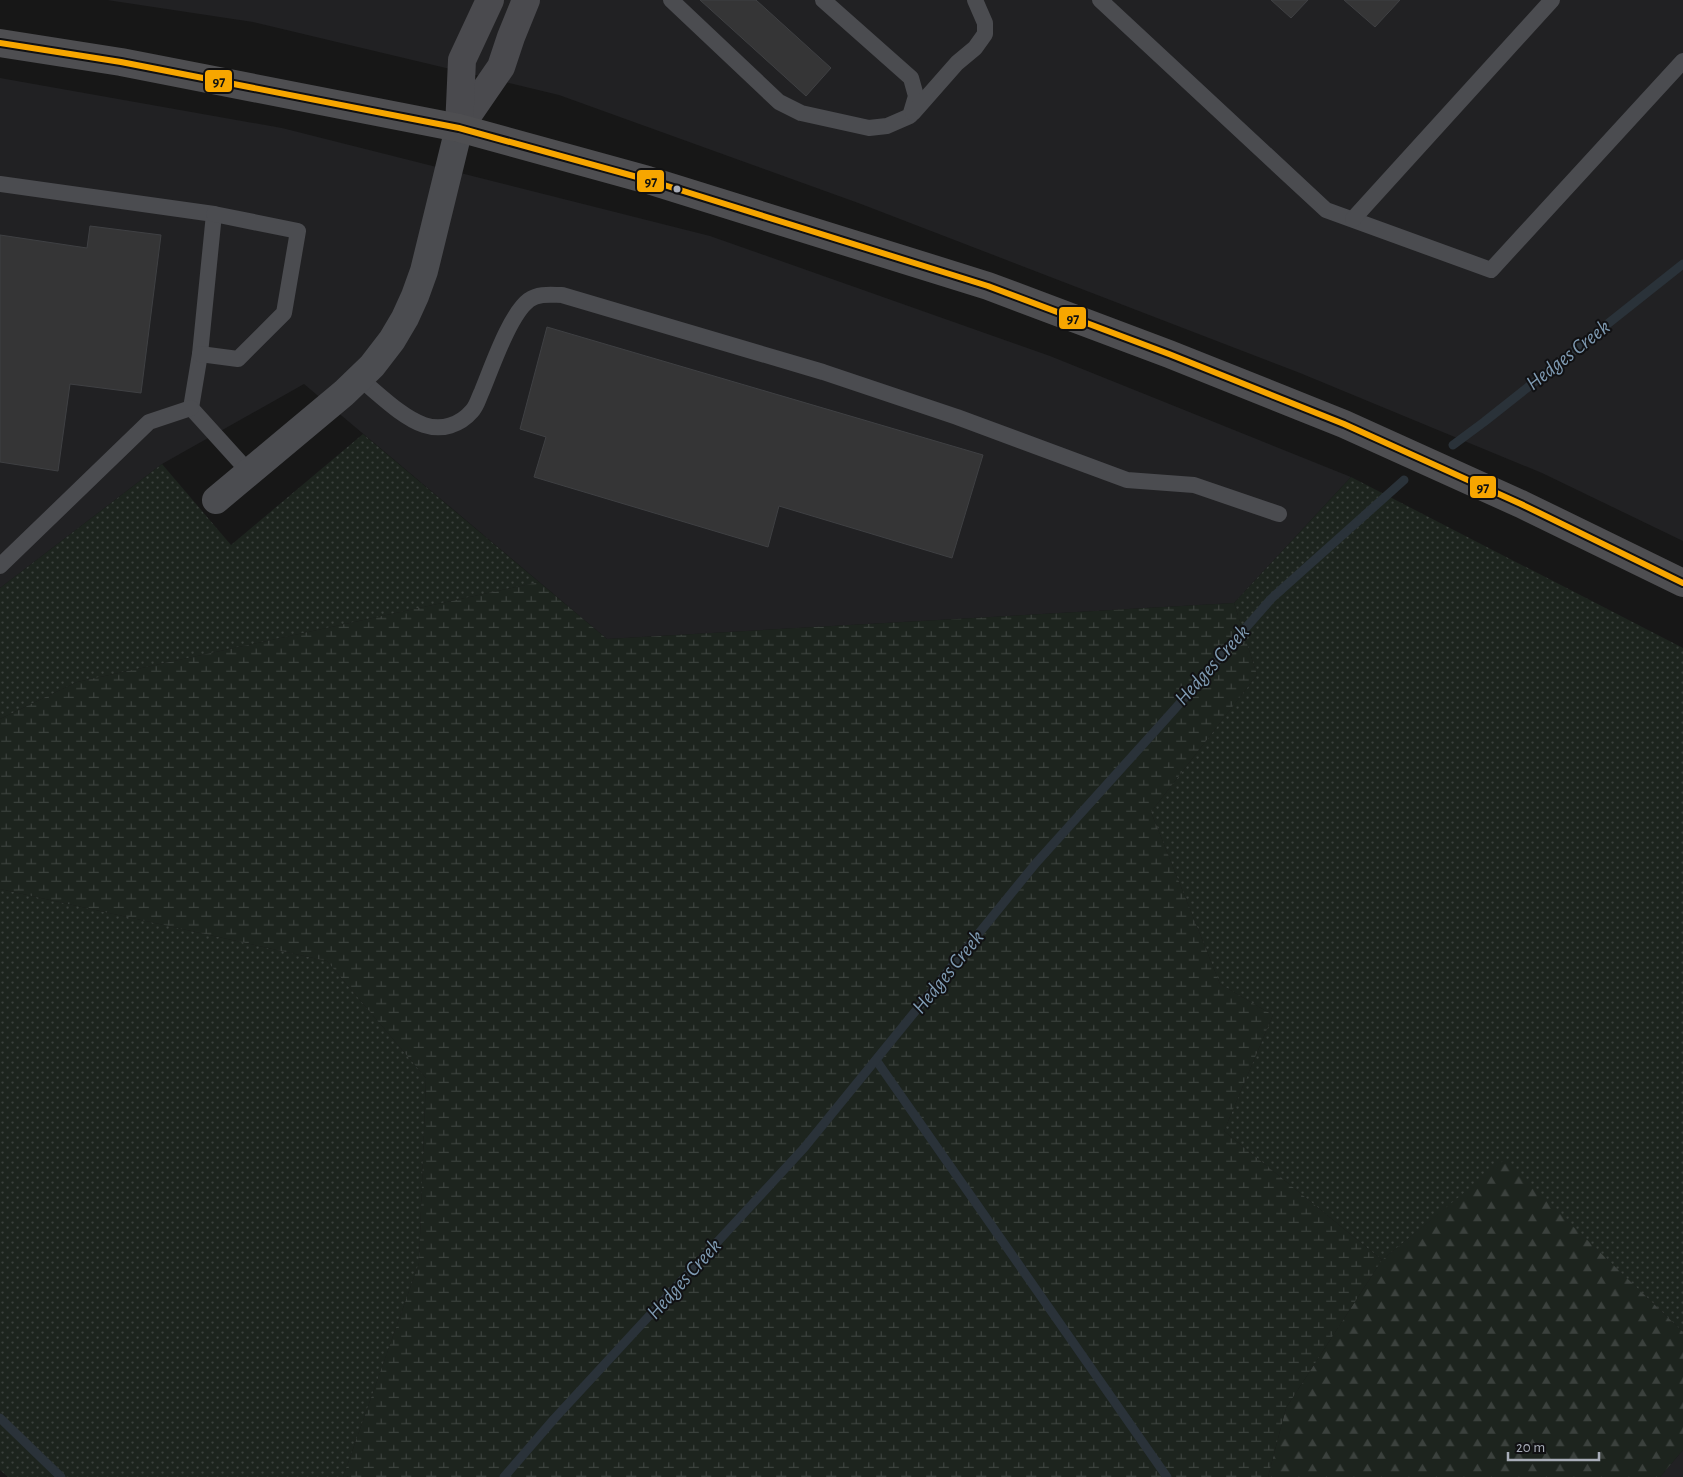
<svg xmlns="http://www.w3.org/2000/svg" width="1683" height="1477" font-family="'Alegreya Sans',sans-serif">
	<style>
		.built { fill: #212123 }
		.grass { fill: url(#grass-dots) }
		.forest { fill: url(#forest-firs) }
		.wetland { fill: url(#wetland-marsh) }
		.lines { fill: none; stroke-linecap: round; stroke-linejoin: round }
		.stream { stroke: #2a3239; stroke-width: 9 }
		.building { fill: #353536; stroke: #3f4043 }
		.lane { stroke: #4b4c50; stroke-width: 16 }
		.street { stroke: #4b4c50; stroke-width: 28 }
		.secondary { stroke: #4a4a4e; stroke-width: 28 }
		.highway { stroke: #4e4e51; stroke-width: 28 }
		.bus-1-casing { stroke: #111113; stroke-width: 10 }
		.bus-1 { stroke: #f7a600; stroke-width: 6 }
		.bus-dot { fill: #a8adb8; stroke: #111113; stroke-width: 2 }
		.labels { text-anchor: middle; dominant-baseline: central; stroke-width: 4; stroke-linejoin: round; paint-order: stroke }
		.water-label { font-size: 21px; font-style: italic; fill: #7f9bb3; stroke: #111113 }
		.line-badge { stroke: #111113; stroke-width: 2 }
		.pale-badge-label { font-size: 14px; text-anchor: middle; font-weight: bold; fill: #111 }
	</style>
	<defs>
		<pattern id="grass-dots" width="8" height="8" patternUnits="userSpaceOnUse" patternTransform="scale(1.25)"><rect width="8" height="8" fill="#1d241e"/><path d="M2 2h.1M6 6h.1" fill="none" stroke="#3b413d" stroke-width="1.8" stroke-linecap="round"/></pattern>
		<pattern id="forest-firs" width="22" height="20" patternUnits="userSpaceOnUse" patternTransform="scale(1.25)"><rect width="22" height="20" fill="#1d241e"/><path d="M5 1l3.5 6h-7zM16 11l3.5 6h-7z" fill="#3b413d"/></pattern>
		<pattern id="wetland-marsh" width="20" height="14" patternUnits="userSpaceOnUse" patternTransform="scale(1.25)"><rect width="20" height="14" fill="#1d241e"/><path d="M1 5h8M5 5V1M11 12h8M15 12V8" fill="none" stroke="#3b413d"/></pattern>
	</defs>
	<rect width="100%" height="100%" fill="#171717"/>
	<!-- built -->
	<g class="built">
		<path d="M107,0H1683V541L1542,473L1300,373L861,204L559,95L253,22Z"/>
		<path d="M0,78L282,128L710,236L1050,356L1351,477L1234,603L607,639L304,384L162,464L0,588Z"/>
		<path d="M1683,1450V1477H1660Z"/>
	</g>
	<!-- grass -->
	<g class="grass">
		<path d="M363,434L539,582L77,682L0,719V588L162,464L231,545Z"/>
		<path d="M1351,477L1683,648V1332L1504,1161L1382,1260L1224,1131L1273,1015L1220,984L1151,812L1257,675L1234,603Z"/>
		<path d="M0,889L327,961L426,1078L419,1263L343,1477H8L0,1470Z"/>
	</g>
	<!-- forest -->
	<path class="forest" d="M1504,1160L1683,1332V1450L1660,1477H1268L1286,1408L1382,1260Z"/>
	<!-- wetland -->
	<path class="wetland" d="M539,582L607,639L1234,603L1257,675L1151,812L1220,984L1273,1015L1224,1131L1382,1260L1286,1408L1268,1477H343L419,1263L426,1078L327,961L0,889V719L77,682Z"/>
	<g class="lines">
		<!-- stream -->
		<g class="stream">
			<path d="M1453,445L1484,422L1683,264"/>
			<path d="M876,1060L1167,1477"/>
			<path d="M0,1418L61,1477"/>
			<path d="M504,1477L554,1419L804,1148L1036,863L1173,711L1271,599L1404,480"/>
		</g>
	</g>
	<!-- building -->
	<g class="building">
		<path d="M700,0H756L831,68L806,96Z"/>
		<path d="M1271,0H1308L1291,18Z"/>
		<path d="M1344,0H1400L1375,27Z"/>
		<path d="M90,226L161,235L141,393L70,384L58,471L0,462V235L87,248Z"/>
		<path d="M547,327L983,455L952,558L779,506L768,547L534,477L546,437L520,429Z"/>
	</g>
	<g class="lines">
		<!-- lane -->
		<g class="lane">
			<path d="M671,0L779,102L801,113L869,128L887,126L910,116L916,96L911,78L823,0"/>
			<path d="M1100,0L1326,210L1491,270L1683,61"/>
			<path d="M913,113L957,63L975,48L985,34V23L975,0"/>
			<path d="M0,184L214,214L200,354L191,408"/>
			<path d="M1353,219L1552,0"/>
			<path d="M200,354L238,359L284,313L298,231L214,214"/>
			<path d="M359,378C378,393 401,417 424,425C442,431 460,425 472,411C477,406 479,397 482,391C492,367 510,314 529,300C539,293 552,295 562,295L823,372L957,417L1127,480L1194,485L1279,514"/>
			<path d="M191,408L249,472"/>
			<path d="M0,566L149,422L191,408"/>
		</g>
		<!-- street -->
		<path class="street" d="M216,500L344,393L372,366L392,340L405,318L415,296L424,271L459,128"/>
		<!-- secondary -->
		<g class="secondary">
			<path d="M459,128L501,67L511,37L526,0"/>
			<path d="M459,128L462,60L490,0"/>
		</g>
		<!-- highway -->
		<path class="highway" d="M0,43L121,62L459,128L648,180L988,286L1169,354L1344,424L1521,504L1683,583"/>
		<!-- bus-1 casing -->
		<g class="bus-1-casing">
			<path id="bus-1" d="M0,43L121,62L459,128L648,180L988,286L1169,354L1344,424L1521,504L1683,583"/>
		</g>
		<!-- bus-1 -->
		<use href="#bus-1" class="bus-1"/>
	</g>
	<!-- markers -->
	<circle class="bus-dot" cx="677" cy="189" r="4.5"/>
	<g class="labels">
		<!-- water labels -->
		<g class="water-label">
			<text transform="translate(1568 355) rotate(-38)">Hedges Creek</text>
			<text transform="translate(1212 665) rotate(-48)">Hedges Creek</text>
			<text transform="translate(948 972) rotate(-51)">Hedges Creek</text>
			<text transform="translate(684 1279) rotate(-48)">Hedges Creek</text>
		</g>
	</g>
	<g class="line-badge">
		<rect x="204" y="69" width="29" height="24" rx="5" fill="#f7a600"/>
		<rect x="636" y="169" width="29" height="24" rx="5" fill="#f7a600"/>
		<rect x="1058" y="306" width="29" height="24" rx="5" fill="#f7a600"/>
		<rect x="1469" y="475" width="28" height="24" rx="5" fill="#f7a600"/>
	</g>
	<g class="pale-badge-label">
		<text x="219" y="86">97</text>
		<text x="651" y="186">97</text>
		<text x="1073" y="323">97</text>
		<text x="1483" y="492">97</text>
	</g>
	<!-- scale -->
	<path d="M1508 1452v8h91v-8" fill="none" stroke="#a8adb8" stroke-width="2.5"/>
	<text x="1516" y="1452" font-size="15" fill="#a8adb8" stroke="#111113" stroke-width="4" paint-order="stroke">20 m</text>
</svg>
